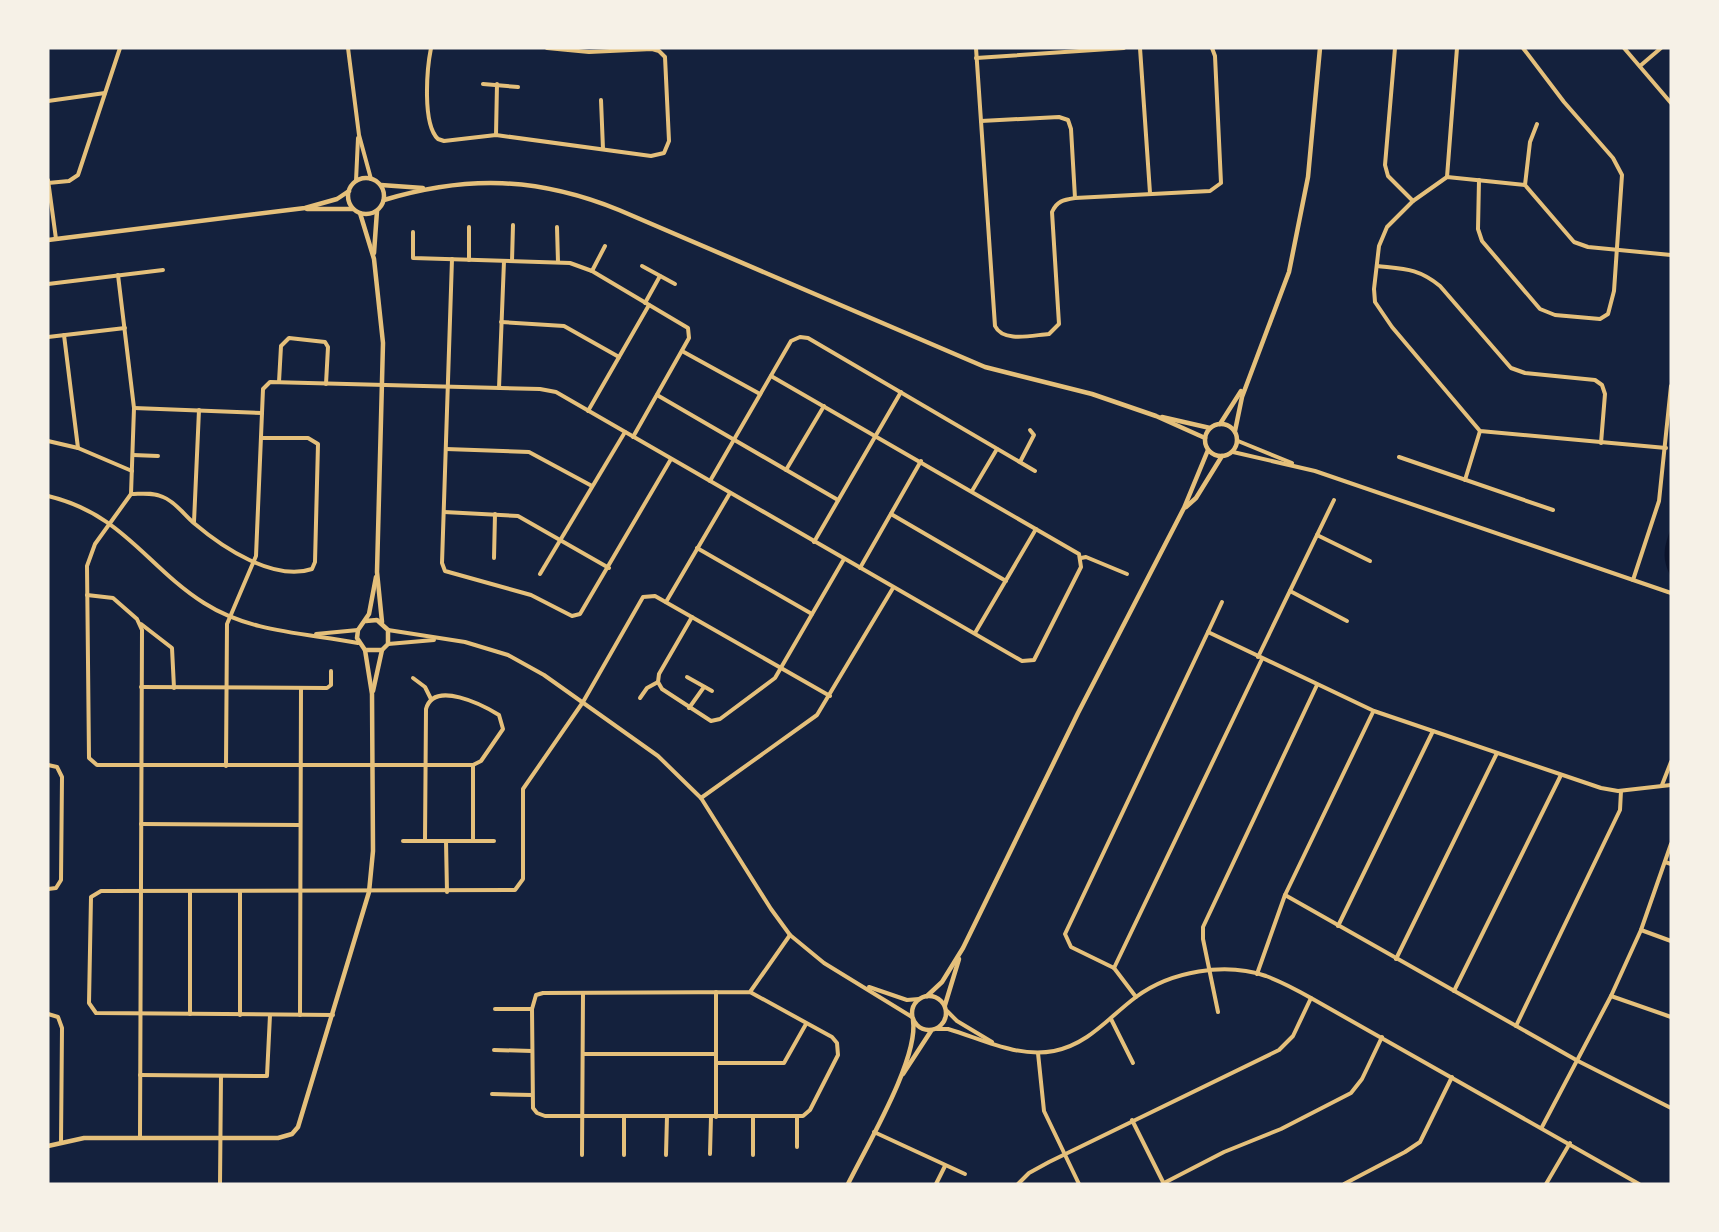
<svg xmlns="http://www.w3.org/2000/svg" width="1719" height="1232" font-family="'Golos Text',sans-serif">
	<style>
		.water { fill: #0b132b }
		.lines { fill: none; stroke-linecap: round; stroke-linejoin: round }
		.minor { stroke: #e5c07b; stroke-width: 4 }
		.tertiary { stroke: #e5c07b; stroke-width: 4.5 }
	</style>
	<rect width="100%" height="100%" fill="#14213d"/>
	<!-- water -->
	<path class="water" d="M1671,528V577C1661,558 1664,547 1671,528Z"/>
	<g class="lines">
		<!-- minor -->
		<g class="minor">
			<path d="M348,48L359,135L371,179"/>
			<path d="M431,48C427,68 422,124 438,139L444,141L496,135L651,156L664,153L669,141L665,57L659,51L652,49L589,52L547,48"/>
			<path d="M976,48L995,326C1003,343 1033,335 1049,334L1059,324L1052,212C1057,201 1063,200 1075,198L1210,191L1221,183L1215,56L1212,48"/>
			<path d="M1140,48L1150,193"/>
			<path d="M1395,48L1385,165L1388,176L1413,201"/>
			<path d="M1624,48L1671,103"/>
			<path d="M976,58L1124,48"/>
			<path d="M1640,66L1661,48"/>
			<path d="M483,84L518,87"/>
			<path d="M601,100L603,149"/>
			<path d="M48,101L105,93"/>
			<path d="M981,121L1059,117L1068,120L1071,129L1075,198"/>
			<path d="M496,135L497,84"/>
			<path d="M1447,177L1457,48"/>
			<path d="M48,180L56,239"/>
			<path d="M1479,180L1478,229L1482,241L1540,309L1555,315L1600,319L1608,314L1614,291L1622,175L1613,158L1564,102L1523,48"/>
			<path d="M356,181L358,138"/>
			<path d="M48,183L69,181L78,175L120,48"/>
			<path d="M1525,185L1530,142L1537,124"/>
			<path d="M557,227L558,262"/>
			<path d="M413,232V258L570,263L592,271L688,328L689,338L633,437"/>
			<path d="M452,259L442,563L445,571L531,595L572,616L580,614L671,459"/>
			<path d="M469,260V227"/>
			<path d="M512,261L513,225"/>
			<path d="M642,266L675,284"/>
			<path d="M1377,266C1404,269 1418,268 1440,286L1511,368L1525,373L1595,380L1602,385L1605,394L1601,443"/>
			<path d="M592,271L605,246"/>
			<path d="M118,275L134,408L131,494L95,544L87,566L89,758L97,765H473L481,761L503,729L499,715C483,705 434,680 426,709L425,841"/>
			<path d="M48,284L163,270"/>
			<path d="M645,303L660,276"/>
			<path d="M501,322L564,326L619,357"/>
			<path d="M64,335L78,448"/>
			<path d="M48,337L125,328"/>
			<path d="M682,351L760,394"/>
			<path d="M279,382L281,346L289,338L325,342L328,347L326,384"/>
			<path d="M499,388L504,261"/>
			<path d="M657,395L838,500"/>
			<path d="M134,408L262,413"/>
			<path d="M588,411L649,305"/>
			<path d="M48,441L78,448L132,471"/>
			<path d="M1238,441L1292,463"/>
			<path d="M1666,448L1480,431L1392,327L1375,302L1374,289L1379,246L1387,227L1413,201L1447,177L1525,185L1574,242L1588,247L1671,255"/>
			<path d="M446,449L529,452L592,486"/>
			<path d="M1233,452L1315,471L1671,593"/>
			<path d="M133,455L158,456"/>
			<path d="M1399,457L1553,510"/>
			<path d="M1020,462L1034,435L1030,430"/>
			<path d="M786,470L824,406"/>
			<path d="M1465,480L1480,431"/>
			<path d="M710,481L791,341L800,337L808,338L1035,471"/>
			<path d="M972,491L997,449"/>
			<path d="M131,494C141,494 153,492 163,497C176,502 184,515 195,524C222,547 274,582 312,569L315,562L318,444L308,438H261"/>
			<path d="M48,496C123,514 146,566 204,603C251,633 306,633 358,643"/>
			<path d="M444,512L518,516L609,568"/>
			<path d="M891,514L1006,581"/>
			<path d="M194,522L199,410"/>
			<path d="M1317,535L1370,561"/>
			<path d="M814,542L901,392"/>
			<path d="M697,548L812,614"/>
			<path d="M494,558L495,514"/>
			<path d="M1081,558L1086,557L1127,574"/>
			<path d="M860,568L921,461"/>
			<path d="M540,574L625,432"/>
			<path d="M1633,580L1659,501L1671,386"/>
			<path d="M1290,591L1347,621"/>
			<path d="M87,595L113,598L137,619L142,630L140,1138"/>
			<path d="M666,602L730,493"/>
			<path d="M692,617L659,674L658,682L662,689L711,721L720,719L775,678L844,559"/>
			<path d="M141,624L172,648L174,688"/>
			<path d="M388,630L465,642L508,655L544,675L658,756L701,798L771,909L790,935L824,963L912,1017"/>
			<path d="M1208,632L1222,602"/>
			<path d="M975,633L1036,529"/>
			<path d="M316,634L358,630"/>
			<path d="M388,644L434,640"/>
			<path d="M1258,657L1334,500"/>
			<path d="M687,677L712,691"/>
			<path d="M413,678L425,687L431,699"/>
			<path d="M141,687L327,688L331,685V671"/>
			<path d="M640,698L647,688L658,682"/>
			<path d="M689,708L704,687"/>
			<path d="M48,765L57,767L62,777L61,880L56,888L48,889"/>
			<path d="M473,765V841"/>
			<path d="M226,766L227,624L256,556L263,389L270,382L540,389L556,392L1022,661L1034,660L1081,567L1079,554L771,376"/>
			<path d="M1662,785L1671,762"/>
			<path d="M701,798L817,715L893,588"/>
			<path d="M141,824L300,825"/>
			<path d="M403,841H494"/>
			<path d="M446,841L447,892"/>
			<path d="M1665,862L1671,864"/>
			<path d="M1285,895L1578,1061L1671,1108"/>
			<path d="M1338,926L1433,731"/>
			<path d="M1641,930L1671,941"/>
			<path d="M1396,959L1497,753"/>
			<path d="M1114,968L1262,659"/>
			<path d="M1257,974L1285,895L1373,712"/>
			<path d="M869,987L907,1000L919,999"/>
			<path d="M1454,991L1561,775"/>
			<path d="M750,992L832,1037L837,1043L838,1055L810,1110L803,1116H545L537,1113L533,1108L532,1009L536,995L543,993L750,992L790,935"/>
			<path d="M1611,996L1671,1017"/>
			<path d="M1136,997L1114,968L1071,947L1065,934L1208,632L1374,711L1601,788L1618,791L1671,785"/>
			<path d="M495,1009H532"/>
			<path d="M947,1011L957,1021L992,1042"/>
			<path d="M1218,1012L1203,939V927L1317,685"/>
			<path d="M48,1014L58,1017L62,1028L61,1142"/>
			<path d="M190,1014V891"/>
			<path d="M240,1015V891"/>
			<path d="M300,1015L301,688"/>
			<path d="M333,1015L96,1013L89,1003L91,897L101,891L515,890L523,879V789L583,702L643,597L655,596L830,696"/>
			<path d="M1111,1019L1133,1063"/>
			<path d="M1516,1026L1620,810L1621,791"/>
			<path d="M937,1029H948C982,1039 1017,1058 1054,1051C1089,1044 1109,1017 1136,997C1171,971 1225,962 1266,976C1282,982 1297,990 1311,998L1639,1184"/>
			<path d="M494,1050L532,1051"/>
			<path d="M1038,1053L1044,1111L1079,1184"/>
			<path d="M583,1054H716"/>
			<path d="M716,1063H784L806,1024"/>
			<path d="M140,1075L267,1076L270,1015"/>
			<path d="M492,1094L532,1095"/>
			<path d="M624,1116V1155"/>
			<path d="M716,1117V992"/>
			<path d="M1132,1120L1164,1184"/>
			<path d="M1542,1127L1611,996L1641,930L1671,844"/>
			<path d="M874,1132L965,1174"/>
			<path d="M797,1147V1118"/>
			<path d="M710,1154L711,1117"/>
			<path d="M582,1155L583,993"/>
			<path d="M666,1155L667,1116"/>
			<path d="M753,1155V1117"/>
			<path d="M1164,1183L1224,1152L1281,1129L1351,1093L1362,1079L1382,1037"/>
			<path d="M220,1184L221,1076"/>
			<path d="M936,1184L945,1166"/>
			<path d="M1018,1184L1029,1173L1049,1162L1279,1050L1293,1036L1311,998"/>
			<path d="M1344,1184L1405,1152L1420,1142L1452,1077"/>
			<path d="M1546,1184L1570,1143"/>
		</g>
		<!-- tertiary -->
		<g class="tertiary">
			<circle cx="366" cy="196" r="18"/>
			<path d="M381,185L423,188"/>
			<path d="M384,200C467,175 538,177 619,210L985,367L1092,394L1156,416L1205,438"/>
			<path d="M307,209H353"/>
			<path d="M360,213L374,259L383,343L377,572L382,622"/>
			<path d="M48,240L305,208L337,199L349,191"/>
			<path d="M374,253L377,211"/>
			<path d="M1162,417L1210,428"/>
			<circle cx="1221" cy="440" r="16"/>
			<path d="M1220,424L1241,391"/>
			<path d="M1235,431L1242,397L1289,272L1308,177L1320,48"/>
			<path d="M1186,507L1196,498L1222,456"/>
			<path d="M366,621L377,620L388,630V644L382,650H365L357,638L358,630L369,614L376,577"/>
			<path d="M373,691L382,650"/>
			<circle cx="929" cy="1013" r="17"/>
			<path d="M927,996L942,982L963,948L1078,713L1184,508L1208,450"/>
			<path d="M945,1005L959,959"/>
			<path d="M903,1074L931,1031"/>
			<path d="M48,1146L84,1138H278L292,1134L298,1127L369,892L373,851L372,694L365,650"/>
			<path d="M848,1184C866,1147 919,1059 913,1020"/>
		</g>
	</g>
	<!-- border -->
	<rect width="1719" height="1232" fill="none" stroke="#f6f1e7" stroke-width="99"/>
</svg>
